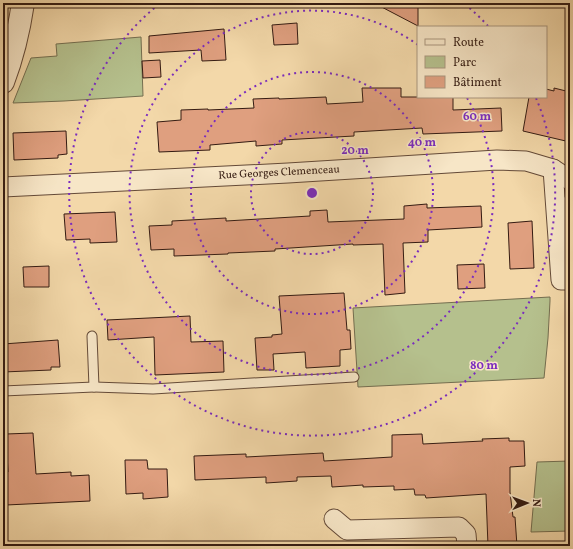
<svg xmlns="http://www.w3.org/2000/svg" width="573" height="549" font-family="Vollkorn,serif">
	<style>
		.green { fill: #b5c08d; stroke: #746e50 }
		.building { fill: #df9f7f; stroke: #341b12 }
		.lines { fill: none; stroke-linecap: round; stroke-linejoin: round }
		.service-casing { stroke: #644a38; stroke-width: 11 }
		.pedestrian-casing { stroke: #644a38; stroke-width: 16 }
		.minor-casing { stroke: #644a38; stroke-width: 21 }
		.tertiary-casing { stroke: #644a38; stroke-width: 24 }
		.service { stroke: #f7e6c7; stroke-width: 9 }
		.pedestrian { stroke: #f7e6c7; stroke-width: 14 }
		.minor { stroke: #f7e6c7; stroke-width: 19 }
		.tertiary { stroke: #f7e6c7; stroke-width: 22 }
		.ring { fill: none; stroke: #7b2cbf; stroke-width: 2; stroke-dasharray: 2 4 }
		.labels { text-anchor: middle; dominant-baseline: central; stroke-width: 3; stroke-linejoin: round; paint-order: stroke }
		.street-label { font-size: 11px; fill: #341b12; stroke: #f7e6c7 }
		.centre { fill: #7b2cbf; stroke: #f7e6c7; stroke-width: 2 }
		.ring-label { font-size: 12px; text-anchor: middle; font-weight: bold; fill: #7b2cbf; stroke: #f7e6c7; stroke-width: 3; stroke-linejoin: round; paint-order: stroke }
	</style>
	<rect width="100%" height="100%" fill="#f3d8a9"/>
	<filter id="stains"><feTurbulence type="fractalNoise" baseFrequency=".005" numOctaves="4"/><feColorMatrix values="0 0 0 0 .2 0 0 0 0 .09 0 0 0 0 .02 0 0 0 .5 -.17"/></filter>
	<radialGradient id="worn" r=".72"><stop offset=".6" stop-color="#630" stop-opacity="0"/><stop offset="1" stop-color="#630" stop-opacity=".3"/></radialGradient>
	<!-- green -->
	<g class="green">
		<path d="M141,37L143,96L64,101L13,103L31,58L57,56L56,44Z"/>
		<path d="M550,297V301L548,338L544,378L358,387L353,308Z"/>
		<path d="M570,461V531L531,532L537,462Z"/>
	</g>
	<!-- building -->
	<g class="building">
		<path d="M374,3H418V26Z"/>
		<path d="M297,23L298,44L274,45L272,25Z"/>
		<path d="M224,29L226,60L202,61L201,50L149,53V36Z"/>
		<path d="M160,60L161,77L143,78L142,61Z"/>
		<path d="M362,88H401V97H453V110L501,108L502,131L423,134L422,128L354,132V136L282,140V144L256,146V141L210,145V150L159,152L157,122L181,120V110L208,109V110L254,108L253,99L279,98V99L326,97L327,104L363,102Z"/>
		<path d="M554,88L570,92V142L523,131L529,97H546V89L554,91Z"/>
		<path d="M66,131L67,154L58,155V158L14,160L13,133Z"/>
		<path d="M427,204V208L481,206L482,227L428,230V242L403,243L405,293L385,295L383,244L353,245V244L275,249V251L228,253V254L174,256V249L151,250L149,226L172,225V221L226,218V221L310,216V211L327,210L328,222L404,219V206Z"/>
		<path d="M115,212L117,242L90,243V239L66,240L64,214Z"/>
		<path d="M532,221L534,268L510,269L508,223Z"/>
		<path d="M484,264L485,288L458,289L457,265Z"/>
		<path d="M49,266V287H24L23,267Z"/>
		<path d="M344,293L347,330H350L351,349L340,350V366L306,368L305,352L273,354L274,370H257L255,338L272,337V335L282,334L279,296Z"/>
		<path d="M190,316L191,342L223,341L224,372L155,375L154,337L108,340L107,320Z"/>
		<path d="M58,340L60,367H51V370L3,372V344Z"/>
		<path d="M33,433L36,474L71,472V476L89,475L90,501L6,505L5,494H3V472H8L6,434Z"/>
		<path d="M422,434L423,444L483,441L482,439L509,438V441H524L525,466L510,467V492L513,517H515L517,546H488L486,494L426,498L425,495H415L414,489L394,490V486L363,487V485L332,487L331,476L297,477V481L266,483V477L195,480L194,456L246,454V457L323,453L324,461L392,457V435Z"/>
		<path d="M125,460H147L148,469H167L168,497L143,499V493L126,494Z"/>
	</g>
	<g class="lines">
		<!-- service casing -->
		<g class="service-casing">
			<g id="service">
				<path d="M94,387L153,389L354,377"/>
				<path d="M3,391L94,387L92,336"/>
			</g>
		</g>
		<!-- pedestrian casing -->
		<g class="pedestrian-casing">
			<path id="pedestrian" d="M570,203L567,204L570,240"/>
		</g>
		<!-- minor casing -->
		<g class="minor-casing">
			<g id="minor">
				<path d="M553,169L561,280H570"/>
				<path d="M3,187L288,173L497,160L526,161L553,169L570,180"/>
				<path d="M334,519L347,530L459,527L466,534L467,546"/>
			</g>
		</g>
		<!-- tertiary casing -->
		<g class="tertiary-casing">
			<path id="tertiary" d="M3,82C13,56 19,30 23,3"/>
		</g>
		<!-- service -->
		<use href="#service" class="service"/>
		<!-- pedestrian -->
		<use href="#pedestrian" class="pedestrian"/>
		<!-- minor -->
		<use href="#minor" class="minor"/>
		<!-- tertiary -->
		<use href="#tertiary" class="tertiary"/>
	</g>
	<!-- distance rings -->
	<g class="ring">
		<circle cx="312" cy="193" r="61"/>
		<circle cx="312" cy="193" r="121"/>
		<path d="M467 98A182 182 0 1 1 418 45"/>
		<path d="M465 4A243 243 0 0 1 488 26M536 98A243 243 0 1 1 159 4"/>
	</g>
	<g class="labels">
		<!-- street labels -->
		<g class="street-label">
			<text transform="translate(279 173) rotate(-3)">Rue Georges Clemenceau</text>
		</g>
	</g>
	<circle cx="312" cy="193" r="6" class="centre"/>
	<g class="ring-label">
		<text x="477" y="120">60 m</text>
		<text x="422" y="146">40 m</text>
		<text x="355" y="154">20 m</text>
		<text x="484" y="369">80 m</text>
	</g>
	<!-- margin -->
	<rect width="573" height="549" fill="none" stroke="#f3d8a9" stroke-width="16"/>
	<rect x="4" y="4" width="565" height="541" fill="none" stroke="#341b12" stroke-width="2"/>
	<rect x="8" y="8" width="557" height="533" fill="none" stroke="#341b12"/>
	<!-- legend -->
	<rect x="417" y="26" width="130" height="72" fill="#f7e6c7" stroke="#a9957f"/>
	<rect x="425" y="39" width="20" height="6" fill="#f7e6c7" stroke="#a9957f"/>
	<text x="453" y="46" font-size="12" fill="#341b12">Route</text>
	<rect x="425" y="56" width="20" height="12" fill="#b5c08d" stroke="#a9957f"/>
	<text x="453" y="66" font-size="12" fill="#341b12">Parc</text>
	<rect x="425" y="76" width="20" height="12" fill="#df9f7f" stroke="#a9957f"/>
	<text x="453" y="86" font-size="12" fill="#341b12">Bâtiment</text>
	<!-- north arrow -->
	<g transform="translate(527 503) rotate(89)" stroke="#f7e6c7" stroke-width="3" paint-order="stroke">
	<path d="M0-3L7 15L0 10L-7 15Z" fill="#341b12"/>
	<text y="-6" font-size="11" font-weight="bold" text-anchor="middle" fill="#341b12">N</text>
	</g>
	<rect width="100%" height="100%" filter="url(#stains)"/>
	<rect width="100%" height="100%" fill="url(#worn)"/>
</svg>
